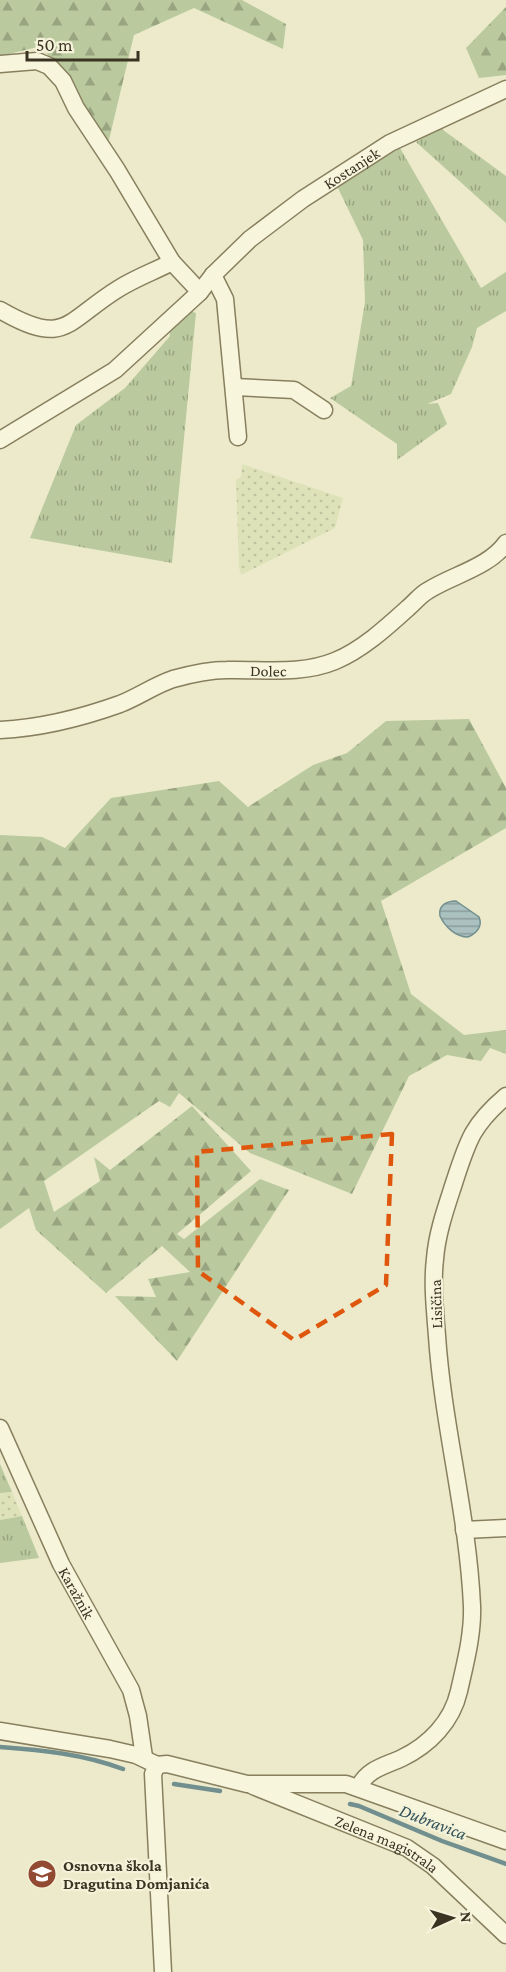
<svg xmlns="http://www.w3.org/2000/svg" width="506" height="1972" font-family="'Crimson Pro',serif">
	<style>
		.farmland { fill: url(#farmland-dots) }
		.grass { fill: url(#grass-tufts) }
		.forest { fill: url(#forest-firs) }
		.water { fill: url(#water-rules); stroke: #718f8f; stroke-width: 1.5 }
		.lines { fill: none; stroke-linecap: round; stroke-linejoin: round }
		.stream { stroke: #718f8f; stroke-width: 4.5 }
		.minor-casing { stroke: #887f5f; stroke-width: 19 }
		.minor { stroke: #f7f6dd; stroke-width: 16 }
		.marked { fill: none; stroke: #df570d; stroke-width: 4.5; stroke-dasharray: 12 8; stroke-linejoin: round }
		.labels { text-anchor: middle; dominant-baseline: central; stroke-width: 4.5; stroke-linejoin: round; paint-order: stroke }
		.street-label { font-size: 16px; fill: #3a3322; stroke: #f4f3d9 }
		.poi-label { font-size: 16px; font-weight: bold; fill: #3a3322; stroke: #f4f3d9; text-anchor: start }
		.water-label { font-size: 18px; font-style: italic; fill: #325158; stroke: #f4f3d9 }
	</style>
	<defs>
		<pattern id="farmland-dots" width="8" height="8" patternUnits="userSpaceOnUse" patternTransform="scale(1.5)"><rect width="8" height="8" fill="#dee2b8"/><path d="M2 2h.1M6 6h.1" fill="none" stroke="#bfc29e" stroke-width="1.8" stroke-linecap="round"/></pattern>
		<pattern id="grass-tufts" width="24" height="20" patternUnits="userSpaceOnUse" patternTransform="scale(1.5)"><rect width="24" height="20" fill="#baca9e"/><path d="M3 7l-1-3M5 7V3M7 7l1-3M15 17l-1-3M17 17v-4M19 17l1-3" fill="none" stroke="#98a580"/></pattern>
		<pattern id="forest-firs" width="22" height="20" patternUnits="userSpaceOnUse" patternTransform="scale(1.5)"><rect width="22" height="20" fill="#baca9e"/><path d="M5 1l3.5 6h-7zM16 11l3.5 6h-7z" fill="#98a580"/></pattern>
		<pattern id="water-rules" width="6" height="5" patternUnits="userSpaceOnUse" patternTransform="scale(1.5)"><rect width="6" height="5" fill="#aac1c0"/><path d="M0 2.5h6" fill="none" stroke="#8b9d9c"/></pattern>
	</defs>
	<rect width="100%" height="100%" fill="#eceaca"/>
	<!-- farmland -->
	<g class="farmland">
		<path d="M242,464L343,498L335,528L241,575L239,567L236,480L241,477Z"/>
		<path d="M12,1492L22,1516L0,1520V1493Z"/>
	</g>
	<!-- grass -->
	<g class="grass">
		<path d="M439,127L506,176V223L416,142Z"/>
		<path d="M400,148L481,288L506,272V311L477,328L472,347L451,394L427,404L438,403L447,424L397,460V444L330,398L351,386L365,302L363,240L337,186Z"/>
		<path d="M190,311L196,313L172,563L30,538L76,425L125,388L170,336L169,330Z"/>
		<path d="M0,1464L12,1492L0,1493Z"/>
		<path d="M22,1516L39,1558L0,1563V1520Z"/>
	</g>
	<!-- forest -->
	<g class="forest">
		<path d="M0,0H242L286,24L283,49L194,8L134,35L108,144L42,46L0,56Z"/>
		<path d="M506,7V75L479,78L466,48Z"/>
		<path d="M469,719L506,788V828L381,901L411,994L464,1035L506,1030V1054L490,1048L481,1061L447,1055L409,1076L352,1194L250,1153L179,1093L170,1107L159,1101L44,1181L54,1212L100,1181L94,1157L110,1170L192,1106L251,1171L177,1234L184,1239L260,1179L289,1190L177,1361L115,1296L156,1297L148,1279L190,1272L162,1246L106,1293L36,1230L29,1208L0,1229V835L42,837L65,848L111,798L219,781L248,807L313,765L347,753L386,721Z"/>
	</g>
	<!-- water -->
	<path class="water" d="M456,901L479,917C483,926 477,933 468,937C456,937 445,927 440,916C438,905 447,901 456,901Z"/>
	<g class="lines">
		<!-- stream -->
		<g class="stream">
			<path d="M0,1747C42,1750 83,1754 123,1769"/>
			<path d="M174,1784L220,1791"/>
			<path d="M350,1804L359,1806L442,1841L506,1864"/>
		</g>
		<!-- minor casing -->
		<g class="minor-casing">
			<g id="minor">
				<path d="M0,64L37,61L49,66L63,81L76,108L117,170L172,262L200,292"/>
				<path d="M213,275L225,299L238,437"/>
				<path d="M0,310C66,348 65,322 118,289C135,278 155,271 172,262"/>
				<path d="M234,387L294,390L324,410"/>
				<path id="s1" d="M0,440L115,370L200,292L213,275L250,239L303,199L390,143L506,89"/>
				<path id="s2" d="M0,730C41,728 81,718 120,704C138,697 155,685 173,679C191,674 209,670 227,670C263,669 301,675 335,661C362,650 387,627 408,608C415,602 421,594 429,590C453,575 489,567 506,543"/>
				<path id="s3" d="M0,1428L61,1564L131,1690L138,1716L144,1757"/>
				<path d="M464,1530L506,1528"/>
				<path d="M0,1731L110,1749L136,1755L157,1765L167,1764L247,1784H346L506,1841"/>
				<path d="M157,1765L153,1774L163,1972"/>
				<path id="s4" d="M253,1786L407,1848L433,1866L506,1935"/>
				<path d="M359,1787C367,1769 385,1766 402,1758C429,1745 452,1722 459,1691C465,1664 473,1635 472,1606C468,1515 443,1426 437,1336C435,1310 432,1284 435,1259C437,1232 447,1205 455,1180C468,1140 473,1124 506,1096"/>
			</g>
		</g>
		<!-- minor -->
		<use href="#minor" class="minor"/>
	</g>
	<!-- marked area -->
	<path class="marked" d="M392,1134L386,1285L294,1340L198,1271L197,1152Z"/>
	<!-- icons -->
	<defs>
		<g id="school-disc" transform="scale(1.5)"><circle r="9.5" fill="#934a33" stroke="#f4f3d9"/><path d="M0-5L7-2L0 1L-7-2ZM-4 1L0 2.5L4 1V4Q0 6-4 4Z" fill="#fff"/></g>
	</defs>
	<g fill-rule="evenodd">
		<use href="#school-disc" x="42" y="1874"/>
	</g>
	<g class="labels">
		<!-- street labels -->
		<g class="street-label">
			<text stroke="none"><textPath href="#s1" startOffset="447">Kostanjek</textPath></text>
			<text stroke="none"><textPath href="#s2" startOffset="278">Dolec</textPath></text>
			<text transform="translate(436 1304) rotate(-92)">Lisičina</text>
			<text stroke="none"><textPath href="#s3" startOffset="182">Karažnik</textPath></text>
			<text stroke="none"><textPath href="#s4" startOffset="146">Zelena magistrala</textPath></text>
		</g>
		<!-- poi labels -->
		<g class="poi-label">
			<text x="63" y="1865">Osnovna škola<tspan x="63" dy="18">Dragutina Domjanića</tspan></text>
		</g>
		<!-- water labels -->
		<g class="water-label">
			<text transform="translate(433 1822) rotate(21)">Dubravica</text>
		</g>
	</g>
	<!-- north arrow -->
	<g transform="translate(452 1918) rotate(86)" stroke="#f4f3d9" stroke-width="4.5" paint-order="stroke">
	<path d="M0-4.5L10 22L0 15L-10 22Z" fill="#3a3322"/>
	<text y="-9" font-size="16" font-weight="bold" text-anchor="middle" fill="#3a3322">N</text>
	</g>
	<!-- scale -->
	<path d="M27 51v9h111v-9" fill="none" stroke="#3a3322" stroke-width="3"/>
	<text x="36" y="51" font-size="18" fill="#3a3322" stroke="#f4f3d9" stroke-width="4.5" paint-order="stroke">50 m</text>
</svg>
